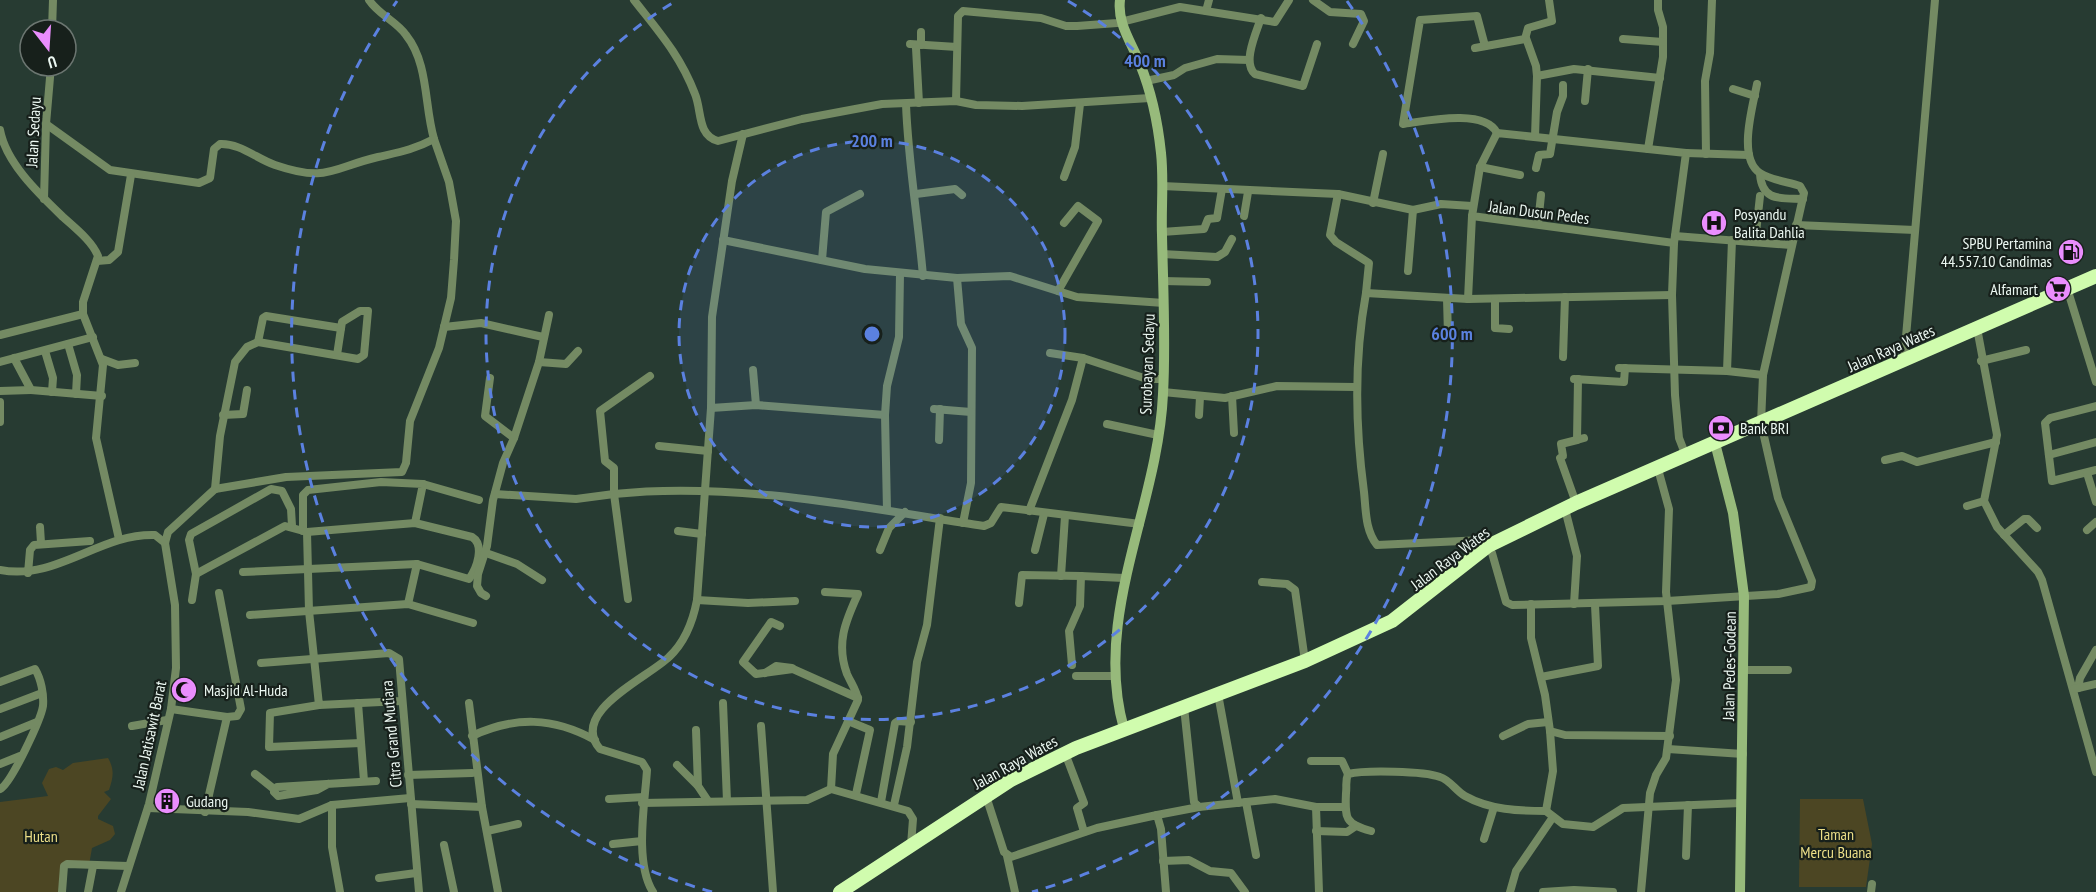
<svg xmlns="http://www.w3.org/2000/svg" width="2096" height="892" font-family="'PT Sans Narrow',sans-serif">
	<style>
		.green { fill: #4c4623 }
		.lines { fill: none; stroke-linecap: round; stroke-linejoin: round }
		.street { stroke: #748a63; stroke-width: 8 }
		.secondary { stroke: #97ba7b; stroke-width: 10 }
		.highway { stroke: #d0fcae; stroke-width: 14 }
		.ring { fill: none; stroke: #5b81e0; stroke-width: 3; stroke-dasharray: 10 8 }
		.labels { text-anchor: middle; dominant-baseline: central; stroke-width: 4.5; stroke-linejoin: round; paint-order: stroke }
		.street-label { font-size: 16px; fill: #ecf8f2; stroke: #17201b }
		.poi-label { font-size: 16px; fill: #ecf8f2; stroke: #17201b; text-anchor: start }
		.park-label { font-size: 16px; fill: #ebde87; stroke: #17201b }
		.centre { fill: #5b81e0; stroke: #17201b; stroke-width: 3 }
		.ring-label { font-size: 18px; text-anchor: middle; font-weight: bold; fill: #5b81e0; stroke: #17201b; stroke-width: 4.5; stroke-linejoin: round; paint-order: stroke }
	</style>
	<rect width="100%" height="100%" fill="#273b32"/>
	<!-- green -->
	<g class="green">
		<path d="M108,758C115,770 113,778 109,790L104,792L111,799L98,816V819L113,826L115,834L110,840L92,848L89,865L67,864L62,892H0V802L48,796L42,783L49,769L56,767L63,770L73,763Z"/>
		<path d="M1800,799H1863L1872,844L1866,887H1799Z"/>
	</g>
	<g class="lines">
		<!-- street -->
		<g class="street">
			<path d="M369,0C379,15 396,21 406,35C429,64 424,105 434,139"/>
			<path d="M634,0C659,32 680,55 695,94C702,111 697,135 718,141L802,119L882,104L956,101L976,105L1022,106L1150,98"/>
			<path d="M1313,0L1330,12L1361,14L1364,21L1353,44"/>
			<path d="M1658,0V10L1663,27V57L1648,149L1686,153L1674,243L1672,295L1675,395L1679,438L1686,456"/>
			<path d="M1206,11L1209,0"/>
			<path d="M1261,18C1256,33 1242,63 1255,74L1303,86L1317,44"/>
			<path d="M52,30L53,0"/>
			<path d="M1526,38L1536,66L1537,76"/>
			<path d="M1623,39L1663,42"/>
			<path d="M910,44L957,47"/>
			<path d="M921,45V32"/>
			<path d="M1485,46L1477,16L1420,20L1403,124C1425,121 1485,108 1497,133"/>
			<path d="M916,48L919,103"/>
			<path d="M1475,48L1525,39L1528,28L1552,21L1549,0"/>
			<path d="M1146,81L1174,75L1185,68L1217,59L1249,60"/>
			<path d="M1733,89L1755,96"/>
			<path d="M956,101L958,16L963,11L1041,18L1066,26H1077L1117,23L1180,7L1275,22L1289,0"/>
			<path d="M1585,101L1588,69"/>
			<path d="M906,104C908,161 918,218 923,276"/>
			<path d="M46,124L110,170L199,183L210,178L214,149L220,144C240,143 257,159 275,165C328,183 331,168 378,157C400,152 413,150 434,139L449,182L456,221L454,260L451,298L439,348L410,421L406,463L402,472L286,477L215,489L168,532L165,543L175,605L176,668L171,709L149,804L121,892"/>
			<path d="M0,130C6,163 39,194 63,217C75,228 92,241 98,256L83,302V314L103,365L96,438L119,539"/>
			<path d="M1535,137L1537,76L1574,69L1660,78"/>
			<path d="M1648,149L1497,133L1480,167L1472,216L1674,243"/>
			<path d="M1686,153L1749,155"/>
			<path d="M1706,154L1705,81L1710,53L1712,0"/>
			<path d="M1480,167L1520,175"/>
			<path d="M1536,168L1539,155L1550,154L1557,112L1563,96V85"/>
			<path d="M1760,174C1762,202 1781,198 1803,199"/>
			<path d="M1064,177L1075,147L1080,104"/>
			<path d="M1162,186L1338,194L1413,210L1441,204L1472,206"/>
			<path d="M916,194L955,189L962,195"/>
			<path d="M1338,194L1330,235L1336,242L1369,263L1366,293"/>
			<path d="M44,199L46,124L51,66"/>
			<path d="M1373,203L1383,154"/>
			<path d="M1244,216L1248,192"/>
			<path d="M1538,224L1541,195"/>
			<path d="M1796,225L1915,230"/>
			<path d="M1162,232L1204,229L1208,219L1217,218L1222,189"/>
			<path d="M1675,236L1791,245"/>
			<path d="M723,240L865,269L957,278L1010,276L1077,297L1164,303"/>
			<path d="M1755,242L1760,196"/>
			<path d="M1162,254L1217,257L1225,252L1232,239"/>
			<path d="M822,260L826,212L860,194"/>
			<path d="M97,261L109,260L118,252L131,175"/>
			<path d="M1408,271L1413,210"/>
			<path d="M957,278L961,324L972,348L971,483L963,523"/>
			<path d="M1163,281L1207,282"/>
			<path d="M2067,288L2096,382"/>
			<path d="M1058,291L1098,221L1078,206L1064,223"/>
			<path d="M1672,295L1468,299L1366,293C1354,359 1355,425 1364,492C1366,510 1365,530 1377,545L1483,540L1492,553L1506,602L1512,605L1667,601L1778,594L1811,587L1812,581L1778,498L1761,423L1763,375L1804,193L1800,186C1788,182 1771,180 1760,173C1737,158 1753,106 1757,84"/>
			<path d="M1447,299L1448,335"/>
			<path d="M1468,299L1472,216"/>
			<path d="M1495,299V328L1509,329"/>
			<path d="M444,327L481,323L543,337"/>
			<path d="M1977,328L1997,435L1984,501L1997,527L2038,572L2042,580L2096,772"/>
			<path d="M0,335L83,314"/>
			<path d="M258,342L263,318L266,316L341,328"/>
			<path d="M68,344L77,375L76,394"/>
			<path d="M45,351L53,378L52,392"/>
			<path d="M1050,353L1083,358L1147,379H1163"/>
			<path d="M1563,357L1565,297"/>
			<path d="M14,358L31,390L102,396"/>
			<path d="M102,359L118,365L135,363"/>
			<path d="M1904,360L1935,0"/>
			<path d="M1981,361L2026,350"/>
			<path d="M0,362L93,337"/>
			<path d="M539,362L549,315"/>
			<path d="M1619,368L1727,371L1763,375"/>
			<path d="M753,370L756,405"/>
			<path d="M1727,371L1732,240"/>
			<path d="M490,378L485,416L514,438"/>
			<path d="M1574,379L1624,382L1625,368"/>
			<path d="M1578,379L1577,440L1584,438"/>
			<path d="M0,391L31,390"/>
			<path d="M1163,392L1225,398L1277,386L1356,387"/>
			<path d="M1232,396L1234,433"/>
			<path d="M0,402V422"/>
			<path d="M2096,406L2050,418L2045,423L2052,481L2096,470"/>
			<path d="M711,408L756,405L885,415"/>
			<path d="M934,409L971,412"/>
			<path d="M223,415L243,414L247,390"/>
			<path d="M1199,415L1200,397"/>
			<path d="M1107,424L1158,435"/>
			<path d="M939,440L940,409"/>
			<path d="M659,446L708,451"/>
			<path d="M2049,455L2096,442"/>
			<path d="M1885,460L1902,456L1917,462L1996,442"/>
			<path d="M2087,473L2096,502"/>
			<path d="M423,484L479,500"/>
			<path d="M215,489L220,436L235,362L247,347L258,342L358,359L364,355L368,311H360L342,322L337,355"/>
			<path d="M495,494L576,499L614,494V468L605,461L600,411L650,376"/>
			<path d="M1576,503L1560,458L1563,456L1561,444L1577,440"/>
			<path d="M1967,506L1984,501"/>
			<path d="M1565,509L1577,556L1574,604"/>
			<path d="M887,510L885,415L887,386L899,337L900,274"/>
			<path d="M1029,511L1072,400L1083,358"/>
			<path d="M40,527L41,543"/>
			<path d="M2087,530L2096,522"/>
			<path d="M303,531V495L308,490L381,482L423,484L415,523"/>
			<path d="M678,531L702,534"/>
			<path d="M2004,535L2024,519H2028L2037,528"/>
			<path d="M880,550L889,528L905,512"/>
			<path d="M1035,550L1044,514"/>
			<path d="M486,553L517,564L542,580"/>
			<path d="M0,570C57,581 100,533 155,535L165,543"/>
			<path d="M243,572L417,564L469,579C477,568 485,545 472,537L415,523L307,532"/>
			<path d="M28,573L30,550L34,545L90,541"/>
			<path d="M196,574L189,540L191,534L271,489L282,491L291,509L292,526"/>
			<path d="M1061,576L1065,516"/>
			<path d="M1262,582L1287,584L1295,590L1305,661"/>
			<path d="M825,592L858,594C845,622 836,644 847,674C851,683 857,691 858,700L833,754L831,789"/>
			<path d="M219,593L241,709L237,716L227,717"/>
			<path d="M486,596L481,593L477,586L478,574L487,546L493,500L503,463L514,438L537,368L539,362L566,364L578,351"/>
			<path d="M628,599L614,494C734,481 866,508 984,526L991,523L1001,507L1140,524"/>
			<path d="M192,600L196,574L207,568L285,526L307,532L309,611L319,705L402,701"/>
			<path d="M697,600L748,603L795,601"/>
			<path d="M1019,603L1022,575L1081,576"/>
			<path d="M408,604L417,564"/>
			<path d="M1531,604V638L1545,695L1550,731L1553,771L1546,811"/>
			<path d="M250,615L408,604L473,623"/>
			<path d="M780,626L771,622L743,662L756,674L793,669L858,698"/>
			<path d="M261,663L389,653L399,659L419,892"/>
			<path d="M1072,665L1069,631L1080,606L1081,576L1124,578"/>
			<path d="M1744,670H1788"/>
			<path d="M765,673L776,666L792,668"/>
			<path d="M1076,676H1114"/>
			<path d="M1541,677L1598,666L1595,605"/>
			<path d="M0,682L35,669C41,679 44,694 43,706C41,719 11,784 0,789"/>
			<path d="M2078,688L2080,678L2096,650"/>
			<path d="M2074,689L2096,684"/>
			<path d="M1218,694L1238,803"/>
			<path d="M358,703L364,781"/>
			<path d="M723,703L727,801"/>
			<path d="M319,705L270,713L269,747L361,743"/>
			<path d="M1184,707L1194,802L1199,807L1275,799L1316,807H1343"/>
			<path d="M0,709L42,693"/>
			<path d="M171,709L227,717L205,812"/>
			<path d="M848,721L870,730L856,794"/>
			<path d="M132,726L167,720"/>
			<path d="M761,726L773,892"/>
			<path d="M696,730L698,786L708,801"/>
			<path d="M1550,731L1565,735L1670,736"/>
			<path d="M472,736C515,716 553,717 595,740"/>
			<path d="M1503,736L1528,724L1548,722"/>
			<path d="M0,737L37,722"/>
			<path d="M1668,749L1743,754"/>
			<path d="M1065,753L1084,803L1077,808L1084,832"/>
			<path d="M1311,761H1342L1348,774"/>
			<path d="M0,764L20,756"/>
			<path d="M677,765L697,785"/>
			<path d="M255,774L274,789"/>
			<path d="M408,775L472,773"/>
			<path d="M328,784L317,790L278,796L274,792L277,787L376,781"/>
			<path d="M986,796L1004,852L1011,857L1097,828L1157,815L1161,829L1166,892"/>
			<path d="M609,799L644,797"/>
			<path d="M881,802L895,723L898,721L911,722"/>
			<path d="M1246,802L1256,855"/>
			<path d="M642,803L807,800L831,789L908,811L913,819L911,845"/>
			<path d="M411,804L482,807L469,703"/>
			<path d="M332,805V847L340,892"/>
			<path d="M894,805L907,747L917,662L927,625L940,518"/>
			<path d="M482,807L498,892"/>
			<path d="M1316,807L1319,892"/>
			<path d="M148,808L248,812L299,819L332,805L410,798"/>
			<path d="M1157,815L1199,807"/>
			<path d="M487,831L518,824"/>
			<path d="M1316,831L1347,832L1356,826"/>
			<path d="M1371,831C1344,824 1345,817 1346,793C1347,786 1345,781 1348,774C1365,770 1424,771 1440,777C1450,780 1456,791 1465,796C1490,810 1519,811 1546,811L1563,824L1593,827L1623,808L1741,803"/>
			<path d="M1484,839L1494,807"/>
			<path d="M613,844L642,841"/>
			<path d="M444,845L454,892"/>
			<path d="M1007,856L1015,892"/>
			<path d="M1686,856L1688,805"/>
			<path d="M1163,861L1189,860L1210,871L1231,873L1245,892"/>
			<path d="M379,878L416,873"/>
			<path d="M62,892L64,866L67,864L128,866"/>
			<path d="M88,892L93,866"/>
			<path d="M653,892C634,862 645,803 647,770L642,762L600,749C568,712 649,677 669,657C685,642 693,621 697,600L711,408L712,317L732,181L743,134"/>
			<path d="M1510,892L1516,871L1553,817"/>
			<path d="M1543,892L1574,890L1613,892"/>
			<path d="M1641,892L1650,793L1656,775L1666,758L1676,680L1666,592L1669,509L1658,469"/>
			<path d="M1871,892L1872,884"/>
		</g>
		<!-- secondary -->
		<g class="secondary">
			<path d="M1120,0C1117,24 1132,43 1140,64C1151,91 1158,124 1161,153C1164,180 1161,208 1162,235C1163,288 1166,341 1163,394C1158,507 1092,616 1124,729"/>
			<path d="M1715,443L1733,513L1744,596L1740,892"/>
		</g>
		<!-- highway -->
		<path class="highway" d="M840,892L1011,780L1076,748L1305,661L1392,621L1488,546L1576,503L2096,276"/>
	</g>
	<!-- distance rings -->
	<circle cx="872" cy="334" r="193" fill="#5b81e0" fill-opacity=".12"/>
	<g class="ring">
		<circle cx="872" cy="334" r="193"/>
		<path d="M1068 1A386 386 0 1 1 676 1"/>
		<path d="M712 892A580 580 0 0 1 397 1M1347 1A580 580 0 0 1 1032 892"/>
	</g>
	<!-- icons -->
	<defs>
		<g id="hospital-disc" transform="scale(1.35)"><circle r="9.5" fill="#ea8dfd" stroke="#17201b"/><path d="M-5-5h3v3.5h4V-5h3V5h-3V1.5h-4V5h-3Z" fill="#111"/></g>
		<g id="fuel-disc" transform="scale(1.35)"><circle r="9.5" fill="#ea8dfd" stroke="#17201b"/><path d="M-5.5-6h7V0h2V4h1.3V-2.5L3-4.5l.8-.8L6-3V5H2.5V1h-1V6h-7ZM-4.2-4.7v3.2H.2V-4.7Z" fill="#111"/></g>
		<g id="supermarket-disc" transform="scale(1.35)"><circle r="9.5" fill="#ea8dfd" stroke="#17201b"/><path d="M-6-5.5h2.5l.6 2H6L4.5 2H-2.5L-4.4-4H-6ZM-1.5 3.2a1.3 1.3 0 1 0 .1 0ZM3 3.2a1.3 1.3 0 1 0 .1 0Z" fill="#111"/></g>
		<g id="bank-disc" transform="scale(1.35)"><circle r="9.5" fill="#ea8dfd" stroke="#17201b"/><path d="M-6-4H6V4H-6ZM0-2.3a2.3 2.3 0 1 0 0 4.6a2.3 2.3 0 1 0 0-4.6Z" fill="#111"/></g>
		<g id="mosque-disc" transform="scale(1.35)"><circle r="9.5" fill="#ea8dfd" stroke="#17201b"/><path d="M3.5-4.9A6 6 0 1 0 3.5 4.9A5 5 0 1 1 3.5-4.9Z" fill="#111"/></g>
		<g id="building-disc" transform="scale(1.35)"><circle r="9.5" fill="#ea8dfd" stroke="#17201b"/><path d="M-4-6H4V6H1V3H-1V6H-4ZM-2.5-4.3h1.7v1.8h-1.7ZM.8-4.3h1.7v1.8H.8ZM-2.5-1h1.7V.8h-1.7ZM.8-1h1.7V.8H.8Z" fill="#111"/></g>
	</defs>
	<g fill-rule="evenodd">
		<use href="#hospital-disc" x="1714" y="223"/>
		<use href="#fuel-disc" x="2071" y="252"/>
		<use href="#supermarket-disc" x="2058" y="289"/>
		<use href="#bank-disc" x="1721" y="428"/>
		<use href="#mosque-disc" x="184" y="690"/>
		<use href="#building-disc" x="167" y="801"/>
	</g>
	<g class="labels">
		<!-- street labels -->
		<g class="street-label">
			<text transform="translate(33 132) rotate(-87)">Jalan Sedayu</text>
			<text transform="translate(1539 212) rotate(7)">Jalan Dusun Pedes</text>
			<text transform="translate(1891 348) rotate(-24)">Jalan Raya Wates</text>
			<text transform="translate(1147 364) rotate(-88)">Surobayan Sedayu</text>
			<text transform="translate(1450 558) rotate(-37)">Jalan Raya Wates</text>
			<text transform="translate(1729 666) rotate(-89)">Jalan Pedes-Godean</text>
			<text transform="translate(391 734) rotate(-95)">Citra Grand Mutiara</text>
			<text transform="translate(149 735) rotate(-78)">Jalan Jatisawit Barat</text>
			<text transform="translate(1015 762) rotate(-29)">Jalan Raya Wates</text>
		</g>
		<!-- poi labels -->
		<g class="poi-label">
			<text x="1734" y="214">Posyandu<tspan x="1734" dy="18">Balita Dahlia</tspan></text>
			<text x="2052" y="243" text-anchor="end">SPBU Pertamina<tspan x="2052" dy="18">44.557.10 Candimas</tspan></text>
			<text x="2038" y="289" text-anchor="end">Alfamart</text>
			<text x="1740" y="428">Bank BRI</text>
			<text x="204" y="690">Masjid Al-Huda</text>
			<text x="186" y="801">Gudang</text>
		</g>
		<!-- park labels -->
		<g class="park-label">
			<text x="1836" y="834">Taman<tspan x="1836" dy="18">Mercu Buana</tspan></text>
			<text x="41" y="836">Hutan</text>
		</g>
	</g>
	<circle cx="872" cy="334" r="9" class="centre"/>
	<g class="ring-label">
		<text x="1145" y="67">400 m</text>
		<text x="872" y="147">200 m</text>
		<text x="1452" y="340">600 m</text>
	</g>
	<!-- north arrow -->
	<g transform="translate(48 48) rotate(163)"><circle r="28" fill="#17201b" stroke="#6c7671" stroke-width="1.5"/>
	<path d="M0-4.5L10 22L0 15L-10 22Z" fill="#ea8dfd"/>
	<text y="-9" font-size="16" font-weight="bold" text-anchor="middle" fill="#ecf8f2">U</text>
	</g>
</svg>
